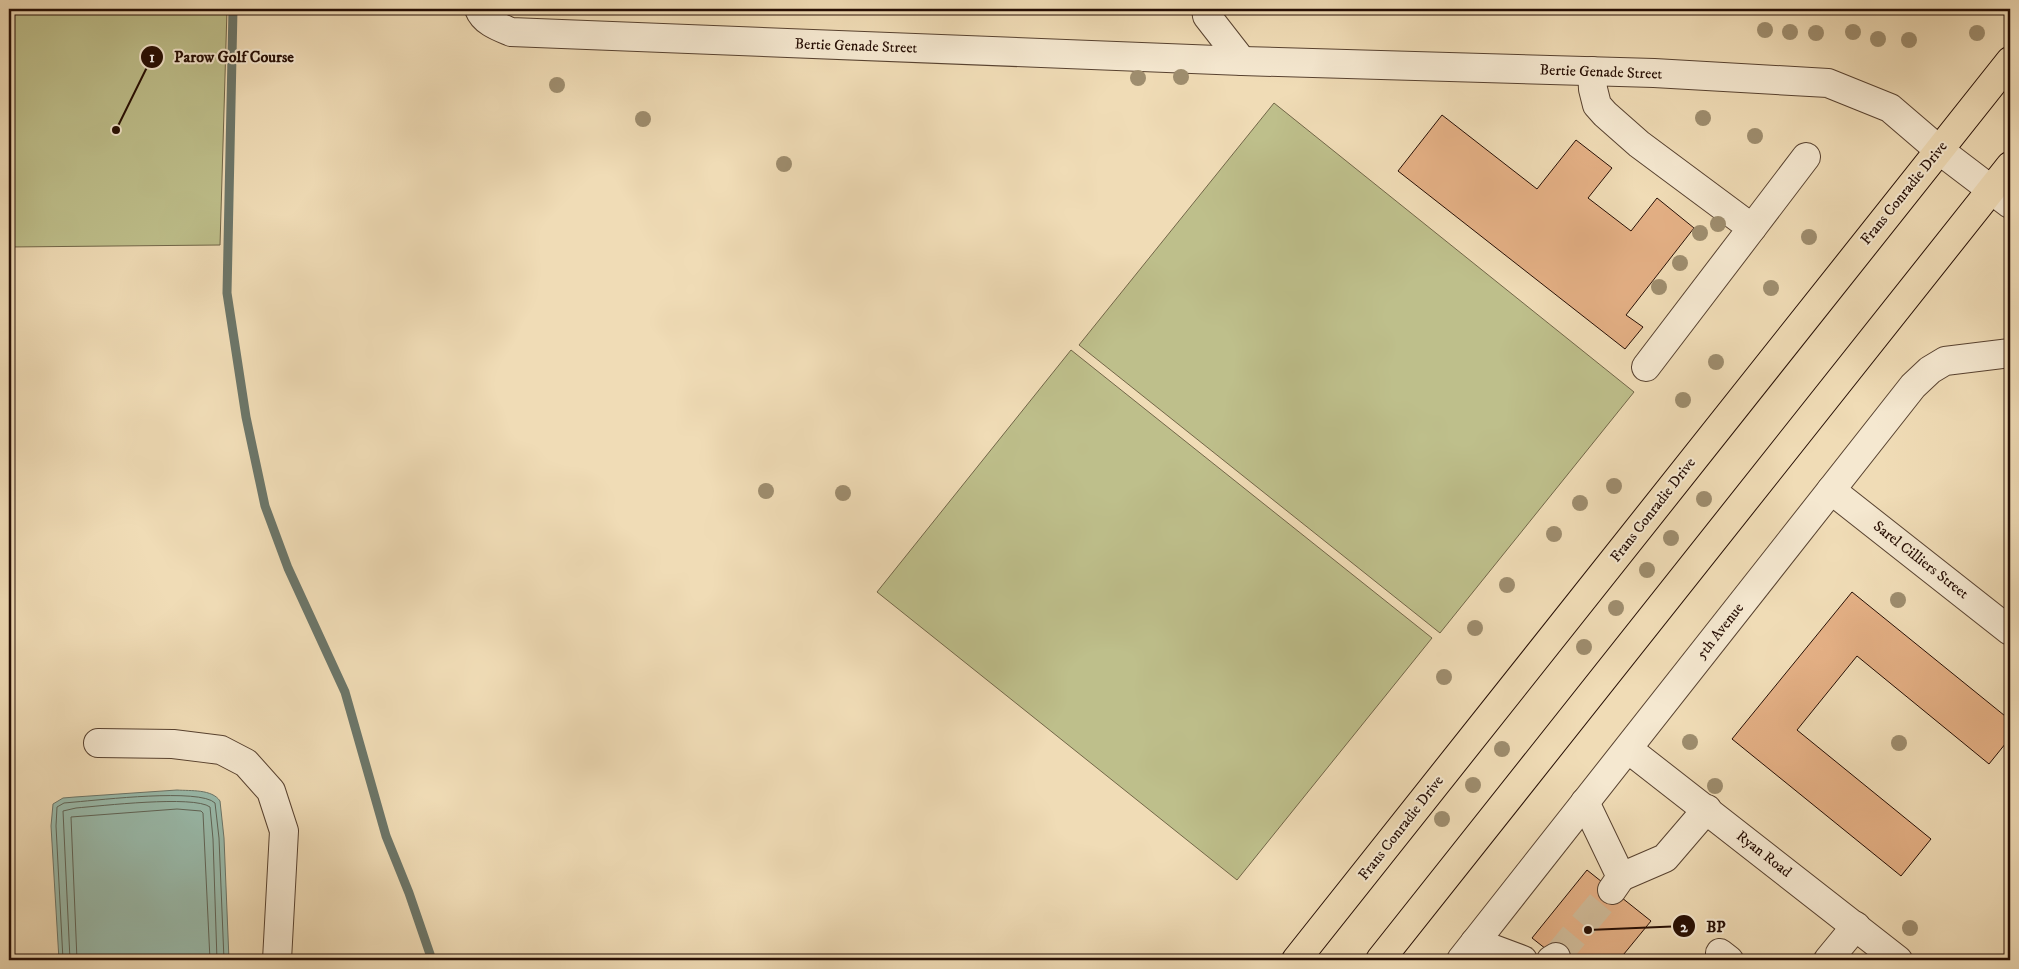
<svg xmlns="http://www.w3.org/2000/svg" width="2019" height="969" font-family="'IM FELL DW Pica',serif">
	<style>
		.green { fill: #bebf8b; stroke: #726648 }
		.water { fill: #9abcad; stroke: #6c7669 }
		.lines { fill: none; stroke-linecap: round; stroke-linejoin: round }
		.shore { stroke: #606558; stroke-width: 1 }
		.stream { stroke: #6c7669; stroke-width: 9 }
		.building { fill: #e4b085; stroke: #260e04 }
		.minor-tunnel { stroke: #d2bd9b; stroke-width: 28; stroke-dasharray: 28 14; stroke-linecap: butt }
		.minor-casing { stroke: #584230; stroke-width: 30 }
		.major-casing { stroke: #260e04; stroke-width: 30 }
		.minor { stroke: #f5e8d0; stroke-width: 28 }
		.major { stroke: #f0dcb6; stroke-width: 28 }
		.tree { fill: #9e8d6e }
		.labels { text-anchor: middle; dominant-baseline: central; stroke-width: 4; stroke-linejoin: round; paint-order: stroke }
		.street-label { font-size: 15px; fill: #260e04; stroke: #f5e8d0 }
		.leader { fill: none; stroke: #260e04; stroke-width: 2 }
		.callout-dot { fill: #260e04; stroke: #f5e8d0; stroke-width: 2 }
		.mark-label { font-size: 15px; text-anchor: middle; font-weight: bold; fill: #fff }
		.callout-label { font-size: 16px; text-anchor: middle; font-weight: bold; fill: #260e04; stroke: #f5e8d0; stroke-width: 4; stroke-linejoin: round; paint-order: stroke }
	</style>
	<rect width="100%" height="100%" fill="#f0dcb6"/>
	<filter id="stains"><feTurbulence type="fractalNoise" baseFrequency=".004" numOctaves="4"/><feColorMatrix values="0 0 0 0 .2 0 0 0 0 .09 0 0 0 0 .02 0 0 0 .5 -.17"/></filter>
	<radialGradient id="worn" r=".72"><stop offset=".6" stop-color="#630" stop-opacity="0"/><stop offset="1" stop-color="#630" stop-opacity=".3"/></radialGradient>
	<!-- green -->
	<g class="green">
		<path d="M9,9H227L220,245L9,247Z"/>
		<path d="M1274,103L1634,392L1440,633L1079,345Z"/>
		<path d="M1071,350L1432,638L1237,880L877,592Z"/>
	</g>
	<!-- water -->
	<path class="water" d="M177,790C191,791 212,789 220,801L224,838L229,960H59L51,826L53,804L63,798L75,797Z"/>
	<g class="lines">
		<!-- shore -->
		<g class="shore">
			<path d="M63,960L56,826L57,807L64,803L75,802C100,800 200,788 215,803L219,838L224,960"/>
			<path d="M70,960L63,811L76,808C100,806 194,795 210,807L213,839L217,960"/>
			<path d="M77,960L71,817L177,809L201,811L203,813L210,960"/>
		</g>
		<!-- stream -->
		<path class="stream" d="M233,9L227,293L246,417L265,506L288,568L345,692L386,836L409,893L432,960"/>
	</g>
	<!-- building -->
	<g class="building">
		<path d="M1442,115L1537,189L1576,140L1612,168L1588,198L1631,231L1657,198L1694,228L1626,315L1643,327L1625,349L1398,171Z"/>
		<path d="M1852,592L2010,720V738L1989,764L1857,656L1797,730L1931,839L1901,876L1732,739Z"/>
		<path d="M1587,870L1651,921L1619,960H1560L1532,938Z"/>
	</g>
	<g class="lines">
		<!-- minor-tunnel -->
		<path class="minor-tunnel" d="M1556,957L1612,890"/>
		<!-- minor casing -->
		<g class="minor-casing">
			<g id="minor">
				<path d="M479,9C484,22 499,27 511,32L1242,61L1654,73L1828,83L1890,108L1939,150L2010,204"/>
				<path d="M1206,9L1207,16L1242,61"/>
				<path d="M1592,71L1593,89L1597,105L1605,114L1639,144L1752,228L1646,367"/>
				<path d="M1752,228L1806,157"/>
				<path d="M1831,490L2010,631"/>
				<path d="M98,743L173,744L221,750L246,763L271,791L284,831L277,960"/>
				<path d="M1628,749L1898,960"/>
				<path d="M1585,802L1621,877L1612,890"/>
				<path d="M1621,877L1665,858L1707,809"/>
				<path d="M1475,942L1523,960"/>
				<path d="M1720,953L1729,960"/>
				<path d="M1461,960L1913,386L1930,370L1945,361L2010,353"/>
				<path d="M1551,960L1556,957"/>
				<path d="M1828,960L1856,926"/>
			</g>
		</g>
		<!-- major casing -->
		<g class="major-casing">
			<g id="major">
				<path d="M1296,960L2010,61"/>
				<path d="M1380,960L2010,166"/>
			</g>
		</g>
		<!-- minor -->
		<use href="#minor" class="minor"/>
		<!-- major -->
		<use href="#major" class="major"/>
	</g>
	<!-- trees -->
	<g class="tree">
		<circle cx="1765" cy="30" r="8"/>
		<circle cx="1790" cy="32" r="8"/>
		<circle cx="1853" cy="32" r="8"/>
		<circle cx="1816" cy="33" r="8"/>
		<circle cx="1977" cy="33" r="8"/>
		<circle cx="1878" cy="39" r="8"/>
		<circle cx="1909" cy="40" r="8"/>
		<circle cx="1181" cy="77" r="8"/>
		<circle cx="1138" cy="78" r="8"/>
		<circle cx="557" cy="85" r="8"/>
		<circle cx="1703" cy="118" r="8"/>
		<circle cx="643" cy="119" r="8"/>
		<circle cx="1755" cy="136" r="8"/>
		<circle cx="784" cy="164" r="8"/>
		<circle cx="1718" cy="224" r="8"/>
		<circle cx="1700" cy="233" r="8"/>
		<circle cx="1809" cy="237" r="8"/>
		<circle cx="1680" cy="263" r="8"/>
		<circle cx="1659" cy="287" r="8"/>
		<circle cx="1771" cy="288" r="8"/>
		<circle cx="1716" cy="362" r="8"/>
		<circle cx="1683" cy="400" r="8"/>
		<circle cx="1614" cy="486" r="8"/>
		<circle cx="766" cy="491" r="8"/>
		<circle cx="843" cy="493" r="8"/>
		<circle cx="1704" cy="499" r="8"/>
		<circle cx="1580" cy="503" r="8"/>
		<circle cx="1554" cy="534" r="8"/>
		<circle cx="1671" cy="538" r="8"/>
		<circle cx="1647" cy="570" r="8"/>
		<circle cx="1507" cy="585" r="8"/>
		<circle cx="1898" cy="600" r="8"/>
		<circle cx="1616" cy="608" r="8"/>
		<circle cx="1475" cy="628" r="8"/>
		<circle cx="1584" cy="647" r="8"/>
		<circle cx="1444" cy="677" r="8"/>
		<circle cx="1690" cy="742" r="8"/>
		<circle cx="1899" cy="743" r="8"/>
		<circle cx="1502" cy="749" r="8"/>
		<circle cx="1473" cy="785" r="8"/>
		<circle cx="1715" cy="786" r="8"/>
		<circle cx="1442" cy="819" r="8"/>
		<circle cx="1910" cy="928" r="8"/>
	</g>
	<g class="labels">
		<!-- street labels -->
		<g class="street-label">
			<text transform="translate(856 46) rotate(2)">Bertie Genade Street</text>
			<text transform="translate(1601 72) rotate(2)">Bertie Genade Street</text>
			<text transform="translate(1904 193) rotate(-51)">Frans Conradie Drive</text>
			<text transform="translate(1653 510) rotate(-52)">Frans Conradie Drive</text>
			<text transform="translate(1921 560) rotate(38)">Sarel Cilliers Street</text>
			<text transform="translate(1720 631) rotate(-52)">5th Avenue</text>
			<text transform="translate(1401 828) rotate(-52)">Frans Conradie Drive</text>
			<text transform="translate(1764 854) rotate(38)">Ryan Road</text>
		</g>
	</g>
	<!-- callouts -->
	<path class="leader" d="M116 130L152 57M1588 930L1684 926"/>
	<g class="callout-dot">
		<circle cx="116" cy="130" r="5"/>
		<circle cx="1588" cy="930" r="5"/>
		<circle cx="152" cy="57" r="12"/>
		<circle cx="1684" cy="926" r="12"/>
	</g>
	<g class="mark-label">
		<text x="152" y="62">1</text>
		<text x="1684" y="932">2</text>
	</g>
	<g class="callout-label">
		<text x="234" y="62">Parow Golf Course</text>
		<text x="1716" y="932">BP</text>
	</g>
	<!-- margin -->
	<rect width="2019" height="969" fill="none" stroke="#f0dcb6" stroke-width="30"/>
	<rect x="10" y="10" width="1999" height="949" fill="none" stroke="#260e04" stroke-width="2.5"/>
	<rect x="15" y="15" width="1989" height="939" fill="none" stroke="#260e04"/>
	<rect width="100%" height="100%" filter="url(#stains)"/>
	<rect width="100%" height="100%" fill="url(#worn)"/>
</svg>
